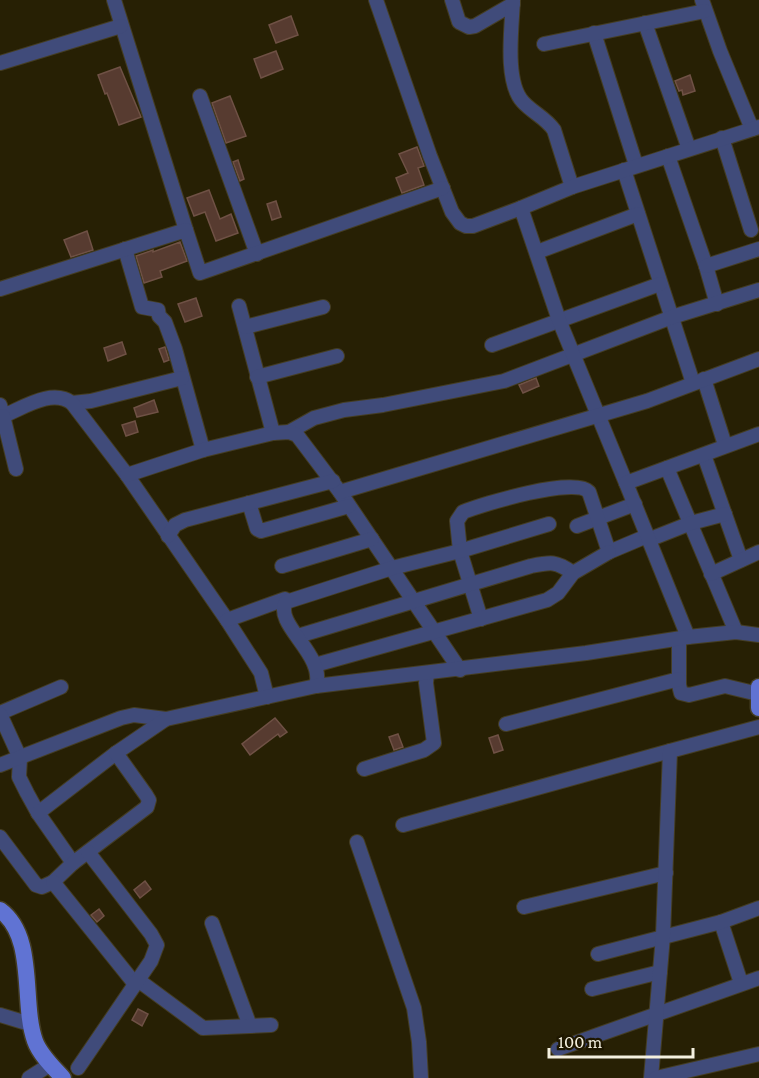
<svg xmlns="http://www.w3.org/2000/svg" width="759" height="1078" font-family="'Crimson Pro',serif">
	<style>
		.building { fill: #573b30; stroke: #6f5145; stroke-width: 1.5 }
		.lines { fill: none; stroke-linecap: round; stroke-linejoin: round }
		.minor-casing { stroke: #443d23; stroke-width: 16 }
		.major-casing { stroke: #443d23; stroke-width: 19 }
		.minor { stroke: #404b7a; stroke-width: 14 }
		.major { stroke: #6073d3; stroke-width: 16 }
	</style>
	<rect width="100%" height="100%" fill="#272004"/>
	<!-- building -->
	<g class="building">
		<path d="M291,16L298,35L276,43L269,25Z"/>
		<path d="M276,51L283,69L261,78L254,59Z"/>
		<path d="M120,67L141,117L119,125L107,93L105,94L98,75Z"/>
		<path d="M690,75L695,91L683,95L682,90L679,91L675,81Z"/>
		<path d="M230,96L246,136L226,143L212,103Z"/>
		<path d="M417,147L424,166L418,168L424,185L402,193L396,178L408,173L399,154Z"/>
		<path d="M238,160L244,179L240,181L233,162Z"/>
		<path d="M209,190L220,219L231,214L238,233L216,241L205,212L194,216L187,198Z"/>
		<path d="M276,201L281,217L272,220L267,204Z"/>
		<path d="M87,231L93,250L71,257L64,240Z"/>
		<path d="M180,242L187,261L160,271L162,277L144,283L136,256L153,250V252Z"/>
		<path d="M196,298L202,316L185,322L178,304Z"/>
		<path d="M122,342L126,354L108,361L104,348Z"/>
		<path d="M165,347L169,360L164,362L159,349Z"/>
		<path d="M536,378L539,386L523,393L519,385Z"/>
		<path d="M154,400L158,412L137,417L134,408Z"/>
		<path d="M135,421L138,432L126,436L122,425Z"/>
		<path d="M275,718L287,732L280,737L278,734L250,755L242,744Z"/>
		<path d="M398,734L403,747L394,750L389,737Z"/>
		<path d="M498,735L503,750L494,753L489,738Z"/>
		<path d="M145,881L151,889L140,898L134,890Z"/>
		<path d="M99,909L104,916L97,922L91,915Z"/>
		<path d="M138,1009L148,1014L142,1026L132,1020Z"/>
	</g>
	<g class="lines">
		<!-- minor casing -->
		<g class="minor-casing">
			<g id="minor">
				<path d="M114,0L186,230"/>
				<path d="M376,0L430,156L452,212L460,223L466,226H473L521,208"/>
				<path d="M452,0L459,22L469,27L475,26L513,4"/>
				<path d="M513,0C512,26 504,82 523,102C533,113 546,118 554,130L572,187"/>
				<path d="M702,0L720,51L752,129"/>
				<path d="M645,23L689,149"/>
				<path d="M594,33L636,165"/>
				<path d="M544,44L705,11"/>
				<path d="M0,63L121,26"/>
				<path d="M200,96L257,254"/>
				<path d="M722,138L751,230"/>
				<path d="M668,156L706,266L717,304"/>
				<path d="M624,170L693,383"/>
				<path d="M125,249L142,307L158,310L159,316L165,322L175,349L203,450"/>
				<path d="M537,252L638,214"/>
				<path d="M706,266L759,249"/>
				<path d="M0,289L186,230L200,273L443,188"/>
				<path d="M239,306L273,433"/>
				<path d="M245,327L323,307"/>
				<path d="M492,345L660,284"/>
				<path d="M257,377L337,356"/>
				<path d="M704,379L725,445"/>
				<path d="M72,403L91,401L182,378"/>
				<path d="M0,405L3,416C23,408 52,388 72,403L127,475L227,620L261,673L267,697"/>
				<path d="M0,417L3,416L16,469"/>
				<path d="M289,432L314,418L344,410L383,405L504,381L672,317L759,290"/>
				<path d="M704,455L741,560"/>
				<path d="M667,468L736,632"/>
				<path d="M127,475L203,450L273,433L289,432L297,435L340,492L460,670"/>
				<path d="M626,483L559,320L521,208L572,187L759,127"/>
				<path d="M340,492L647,401L759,359"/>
				<path d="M249,503L257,529L261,531L349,506"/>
				<path d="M577,526L635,504"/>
				<path d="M168,536L175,525L185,520L333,481"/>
				<path d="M648,540L691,523L725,514"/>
				<path d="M282,566L372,539"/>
				<path d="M711,574L759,552"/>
				<path d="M481,619L460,551L457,521L463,512C483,504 575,476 589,492L609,552L647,536"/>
				<path d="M227,620L285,599"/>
				<path d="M298,636L531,566C551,562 556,561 573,573"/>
				<path d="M688,637L626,483L759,434"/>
				<path d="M679,639V685L681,693L689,695L725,686L758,694"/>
				<path d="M315,665L547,600L558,593L573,573L609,552"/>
				<path d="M316,686C326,655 273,624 286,602L392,568L460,551L549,524"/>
				<path d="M0,713L61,687"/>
				<path d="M0,714L20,758L19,777L27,793L38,813L73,863"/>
				<path d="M506,724L679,679"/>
				<path d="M0,765L121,718L134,715L166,719"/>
				<path d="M364,769L424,750L434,743L426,683L427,673"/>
				<path d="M38,813L116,753"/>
				<path d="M403,825L670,751"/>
				<path d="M0,837L36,885L42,887L53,882L73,863L147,807L149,800L146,795L116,753L166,719L316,686L586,653L688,637L736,632L759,635"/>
				<path d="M357,842L414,1008L419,1042L421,1078"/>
				<path d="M53,882L135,984"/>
				<path d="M524,907L666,873"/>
				<path d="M721,922L741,983"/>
				<path d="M212,923L250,1026"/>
				<path d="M598,954L721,922L759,908"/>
				<path d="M138,980L203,1028L271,1025"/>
				<path d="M592,989L660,972"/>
				<path d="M0,1015L30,1024"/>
				<path d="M558,1049L759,978"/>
				<path d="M78,1068L151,961L157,945L151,934L88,852"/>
				<path d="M29,1078L51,1064"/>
				<path d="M651,1078L663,936L670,751L759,727"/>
				<path d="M656,1078L759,1054"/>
			</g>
		</g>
		<!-- major casing -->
		<g class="major-casing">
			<g id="major">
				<path d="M759,687V708"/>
				<path d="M0,910C37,937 21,1003 35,1041C40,1055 54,1068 63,1078"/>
			</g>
		</g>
		<!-- minor -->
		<use href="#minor" class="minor"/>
		<!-- major -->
		<use href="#major" class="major"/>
	</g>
	<!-- scale -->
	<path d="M549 1048v9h144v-9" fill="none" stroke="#f4f0df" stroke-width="3"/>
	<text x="558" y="1048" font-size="18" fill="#f4f0df" stroke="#1e1700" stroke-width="4.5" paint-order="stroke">100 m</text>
</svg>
